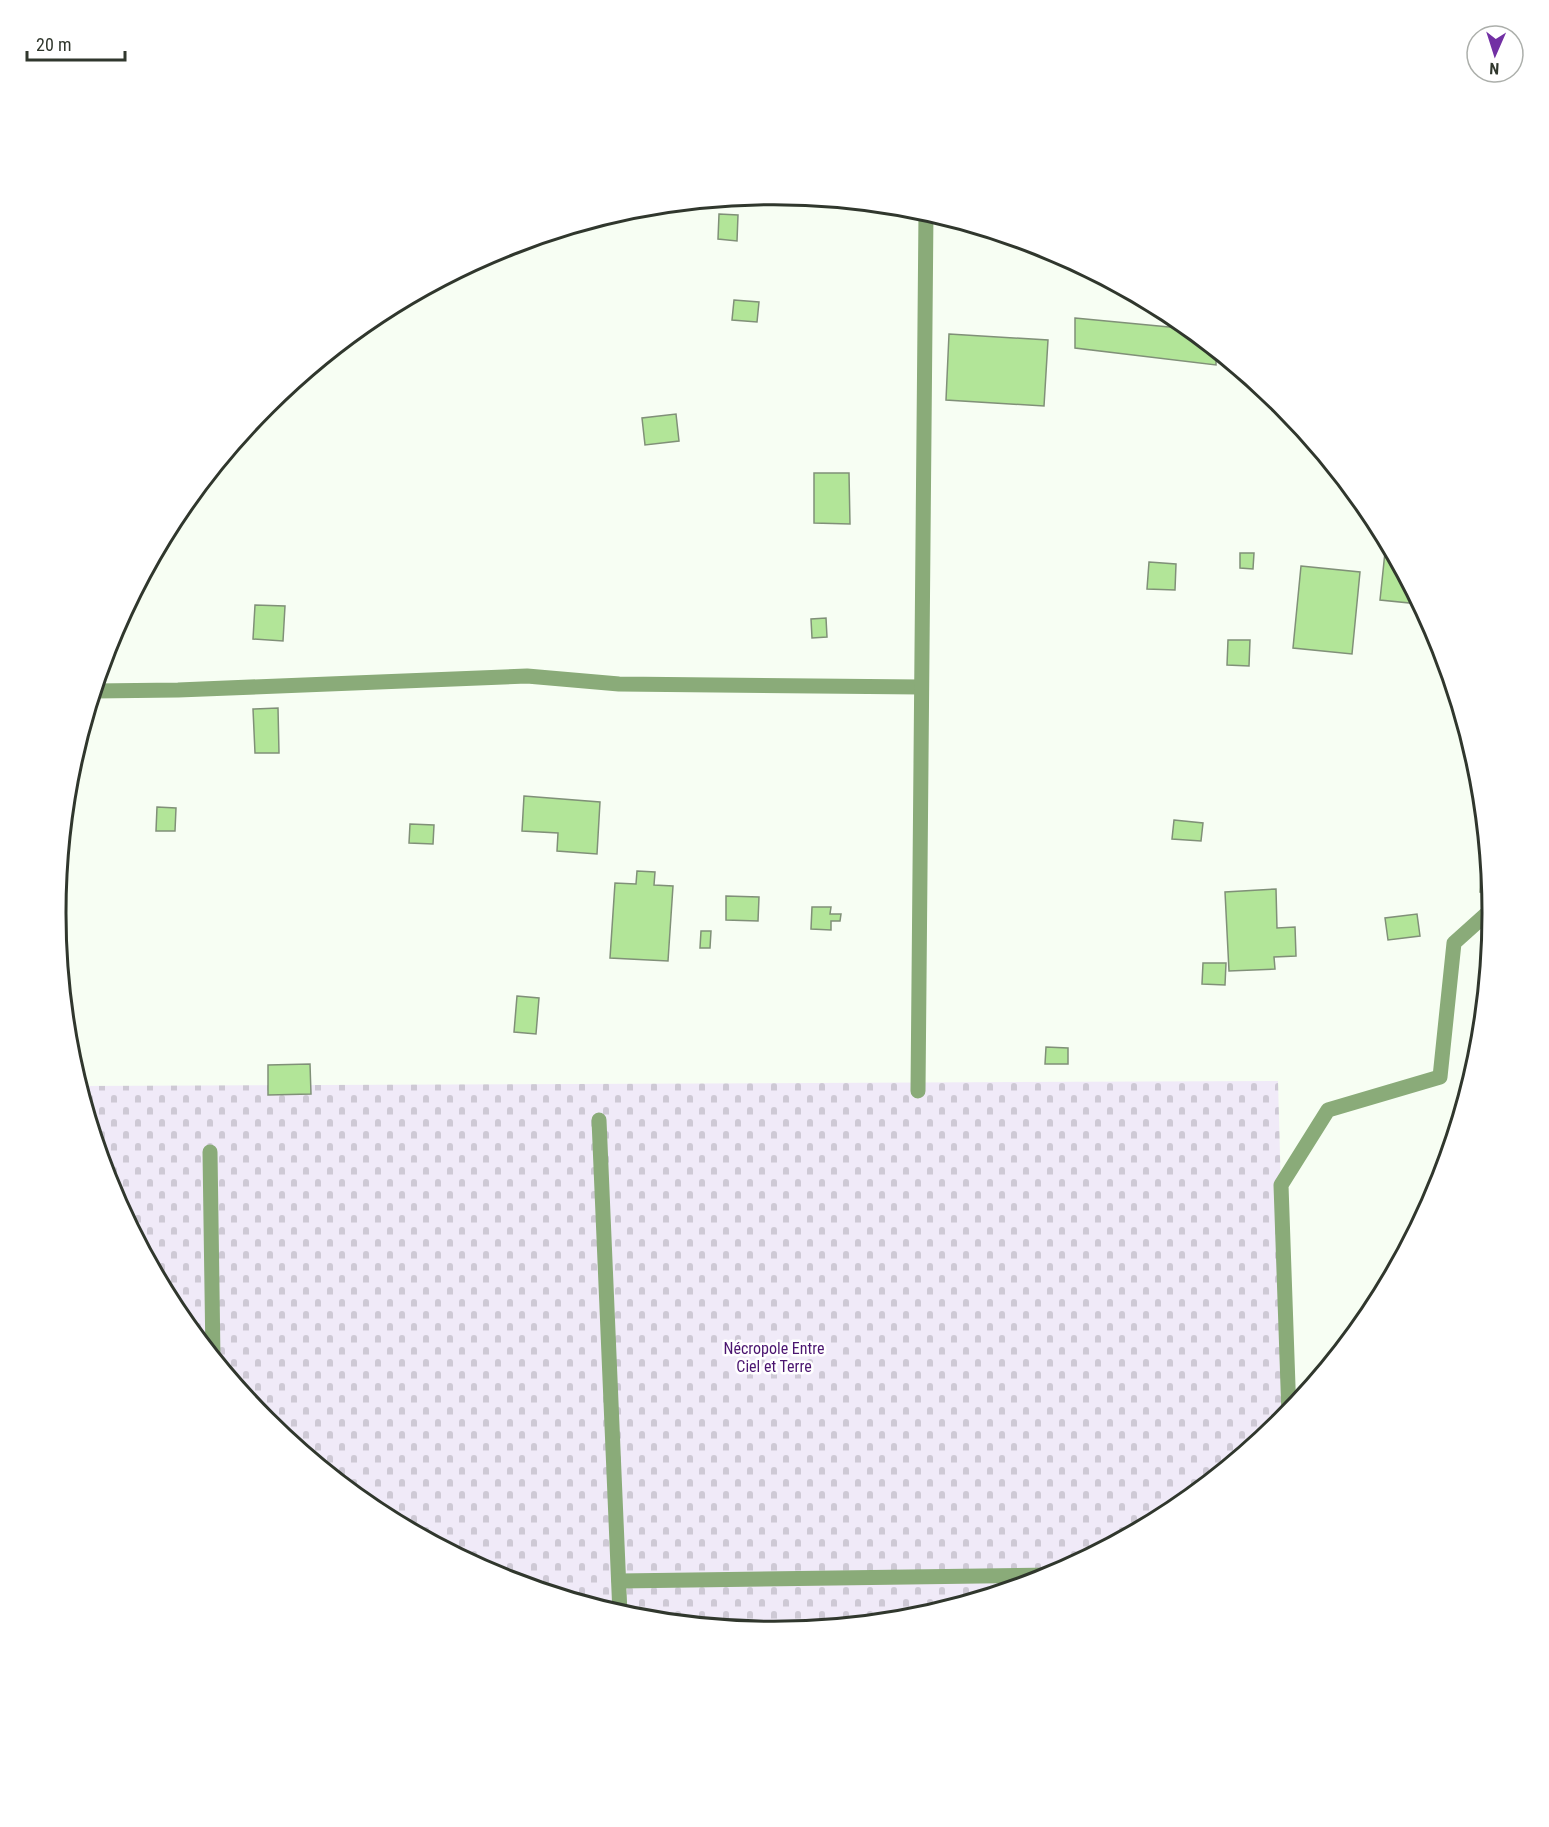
<svg xmlns="http://www.w3.org/2000/svg" width="1549" height="1827" font-family="'Roboto Condensed',sans-serif">
	<style>
		.cemetery { fill: url(#cemetery-stones) }
		.building { fill: #b2e598; stroke: #809078; stroke-width: 1.5 }
		.lines { fill: none; stroke-linecap: round; stroke-linejoin: round }
		.minor { stroke: #8aab79; stroke-width: 15 }
		.labels { text-anchor: middle; dominant-baseline: central; stroke-width: 5; stroke-linejoin: round; paint-order: stroke }
		.park-label { font-size: 16px; fill: #4b1570; stroke: #fff }
		.rim { fill: none; stroke: #30372d; stroke-width: 3 }
	</style>
	<defs>
		<pattern id="cemetery-stones" width="16" height="16" patternUnits="userSpaceOnUse" patternTransform="scale(1.5)"><rect width="16" height="16" fill="#f0eaf8"/><path d="M2 7V4a2 2 0 0 1 4 0v3zM10 15v-3a2 2 0 0 1 4 0v3z" fill="#cec9d5"/></pattern>
	</defs>
	<rect width="100%" height="100%" fill="#f7fef3"/>
	<!-- cemetery -->
	<path class="cemetery" d="M1278,1081L1287,1417L1283,1422L1174,1512L1049,1578L914,1619L774,1632L634,1619L499,1578L375,1511L266,1422L176,1313L110,1188L79,1086Z"/>
	<!-- building -->
	<g class="building">
		<path d="M719,214L738,215L737,241L718,239Z"/>
		<path d="M734,300L759,302L757,322L732,320Z"/>
		<path d="M1075,318L1190,329L1216,351V365L1075,348Z"/>
		<path d="M949,334L1048,340L1044,406L946,400Z"/>
		<path d="M676,414L679,441L645,445L642,418Z"/>
		<path d="M814,473H849L850,524L814,523Z"/>
		<path d="M1385,552H1393L1420,604L1380,600Z"/>
		<path d="M1240,553H1254L1253,569L1240,568Z"/>
		<path d="M1149,562L1176,564L1175,590L1147,589Z"/>
		<path d="M1301,566L1360,572L1352,654L1293,648Z"/>
		<path d="M255,605L285,606L283,641L253,639Z"/>
		<path d="M826,618L827,637L812,638L811,619Z"/>
		<path d="M1228,640H1250L1249,666L1227,665Z"/>
		<path d="M278,708L279,753H255L253,709Z"/>
		<path d="M524,796L600,802L597,854L557,851L558,833L522,831Z"/>
		<path d="M157,807L176,808L175,831H156Z"/>
		<path d="M1174,820L1203,823L1201,841L1172,839Z"/>
		<path d="M410,824L434,825L433,844L409,843Z"/>
		<path d="M1481,869H1489L1491,893L1480,892Z"/>
		<path d="M637,871L655,872L654,885L673,886L668,961L610,958L615,883L636,884Z"/>
		<path d="M1276,889L1277,928L1295,927L1296,956L1274,957L1275,969L1229,971L1225,892Z"/>
		<path d="M726,896L759,897L758,921L726,920Z"/>
		<path d="M812,907H831L830,914H841L840,921H831V930L811,929Z"/>
		<path d="M1417,914L1420,936L1388,940L1385,918Z"/>
		<path d="M701,931H711L710,948H700Z"/>
		<path d="M1203,963H1226L1225,985L1202,984Z"/>
		<path d="M517,996L539,998L536,1034L514,1032Z"/>
		<path d="M1046,1047L1068,1048V1064H1045Z"/>
		<path d="M310,1064L311,1094L268,1095V1065Z"/>
	</g>
	<g class="lines">
		<!-- minor -->
		<g class="minor">
			<path d="M94,691L178,690L527,676L619,684L921,687"/>
			<path d="M918,1091L926,212"/>
			<path d="M599,1120L620,1614"/>
			<path d="M210,1152L213,1358"/>
			<path d="M1289,1415L1281,1185L1328,1110L1440,1077L1454,943L1493,908"/>
			<path d="M619,1581L1054,1575"/>
		</g>
	</g>
	<g class="labels">
		<!-- park labels -->
		<g class="park-label">
			<text x="774" y="1348">Nécropole Entre<tspan x="774" dy="18">Ciel et Terre</tspan></text>
		</g>
	</g>
	<!-- crop -->
	<path d="M0 0H1549V1827H0ZM66 913a708 708 0 1 1 1416 0a708 708 0 1 1-1416 0Z" fill="#fff" fill-rule="evenodd"/>
	<path class="rim" d="M66 913a708 708 0 1 1 1416 0a708 708 0 1 1-1416 0Z"/>
	<!-- north arrow -->
	<g transform="translate(1495 54) rotate(183)"><circle r="28" fill="#ffffff" stroke="#acafab" stroke-width="1.5"/>
	<path d="M0-4.5L10 22L0 15L-10 22Z" fill="#7230a4"/>
	<text y="-9" font-size="16" font-weight="bold" text-anchor="middle" fill="#30372d">N</text>
	</g>
	<!-- scale -->
	<path d="M27 51v9h98v-9" fill="none" stroke="#30372d" stroke-width="3"/>
	<text x="36" y="51" font-size="18" fill="#30372d" stroke="#ffffff" stroke-width="4.5" paint-order="stroke">20 m</text>
</svg>
